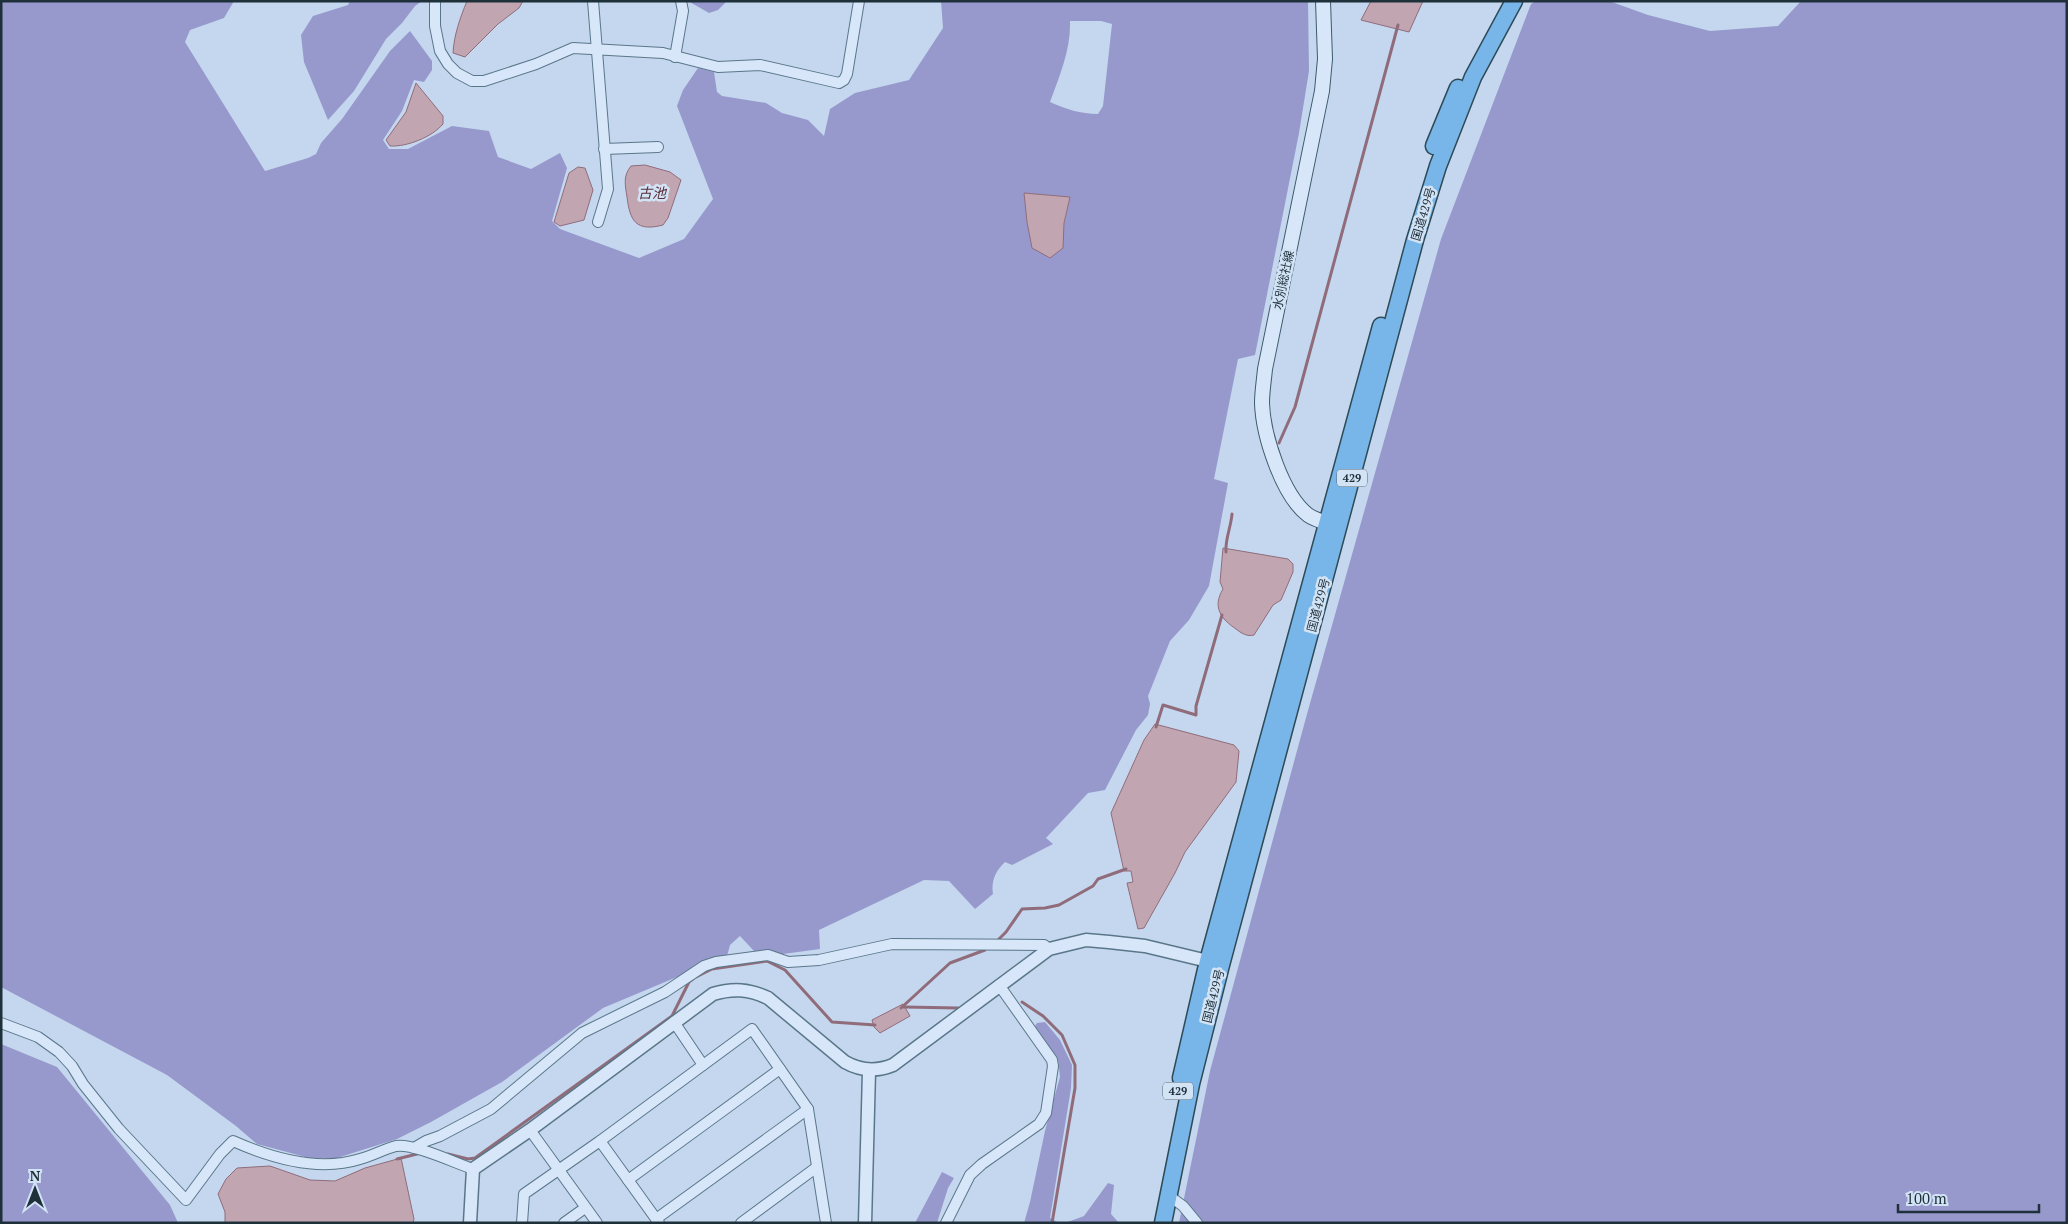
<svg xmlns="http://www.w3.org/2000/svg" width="2068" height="1224" font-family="'PT Serif','Noto Sans JP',serif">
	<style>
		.green { fill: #9799cd; fill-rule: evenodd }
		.water { fill: #c1a6b2; stroke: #906c7b }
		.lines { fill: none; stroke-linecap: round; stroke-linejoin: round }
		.stream { stroke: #906c7b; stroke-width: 3 }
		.minor-casing { stroke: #5a7789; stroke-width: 12 }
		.tertiary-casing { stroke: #5a7789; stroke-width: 15 }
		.secondary-casing { stroke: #3d5b6b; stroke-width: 16 }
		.trunk-casing { stroke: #2e4a57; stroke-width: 19 }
		.minor { stroke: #d7e6f9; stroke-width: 10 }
		.tertiary { stroke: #d7e6f9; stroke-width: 12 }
		.secondary { stroke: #d7e6f9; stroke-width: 14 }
		.trunk { stroke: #78b5e8; stroke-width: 16 }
		.labels { text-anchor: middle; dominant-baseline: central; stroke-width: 5; stroke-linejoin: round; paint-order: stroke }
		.shield { fill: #d3e3f6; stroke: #546672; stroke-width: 1 }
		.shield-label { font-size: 11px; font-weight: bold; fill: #1e3039 }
		.street-label { font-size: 12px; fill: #1e3039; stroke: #d3e3f6 }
		.water-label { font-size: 14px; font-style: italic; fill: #592d37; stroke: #d3e3f6 }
	</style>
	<rect width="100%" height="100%" fill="#c4d7ee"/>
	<!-- green -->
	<g class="green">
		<path d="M1,1H234L224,18L190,30L185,42L265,171L308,158L316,154L321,143L342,119L390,51L410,31L432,61V70L424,82L414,80L402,111L383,140L389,149H408L452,126L489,131L498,157L531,169L560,153L567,168L552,221L560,229L639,258L684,239L713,199L677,106L683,90L698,68L714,72L717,92L722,96L766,103L782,113L808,120L824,136L830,109L855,93L909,80L943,28L941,1H1308L1309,71L1299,133L1255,355L1238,359L1214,479L1228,483L1209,586L1189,620L1170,641L1148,696L1150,704L1148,715L1136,730L1105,790L1088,793L1046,838L1053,844L1012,865L1005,862C995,871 991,882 993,894L975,909L949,881L924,880L819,930L820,949L783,954L754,951L740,936L730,945L727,956L603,1008L502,1082L431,1122L397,1139L337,1158L313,1159L257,1144L236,1126L167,1075L1,987ZM1070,21H1101L1112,24L1103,106L1098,114C1081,114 1065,109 1050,102C1060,75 1071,49 1070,21ZM1024,193L1070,197L1064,223Z"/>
		<path d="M350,1H422L415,6L402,23L386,39L354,91L328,120L304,62L301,35L313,16L348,5Z"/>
		<path d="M688,1H727L718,10L709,13Z"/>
		<path d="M1536,1H1609L1648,15L1710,31L1778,26L1801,1H2067V1223H1179L1210,1071L1307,714L1441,239L1531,4Z"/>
		<path d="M1045,1022L1060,1040L1072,1065L1071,1088L1050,1218L1059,1223H1024L1030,1202L1045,1131L1060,1077L1058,1059L1035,1026L1037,1023Z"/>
		<path d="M1,1044L57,1067L170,1205L178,1223H1Z"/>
		<path d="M942,1172L954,1178L948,1188L937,1223H915Z"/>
		<path d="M1108,1183L1114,1185L1111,1214L1119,1223H1065L1084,1216Z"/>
	</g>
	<!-- water -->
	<g class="water">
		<path d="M467,1H523L519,8L498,24L465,57L453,53C454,35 460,18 467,1Z"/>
		<path d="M1371,1H1423L1409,32L1361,20Z"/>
		<path d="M416,83L443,116V124C432,137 407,147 390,146L386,140L406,112Z"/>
		<path d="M645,165L670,172L681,180L668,218L663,225C636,232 630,221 627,197C625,184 623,176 631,166Z"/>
		<path d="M578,167L585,168L593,190L584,220L560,226L554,222L569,173Z"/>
		<path d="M1024,193L1070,197L1064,223L1063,248L1050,258L1032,248L1027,222Z"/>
		<path d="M1223,548L1288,559L1293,564V572L1281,600L1273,605L1254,635C1247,637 1241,633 1236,629C1221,619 1212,607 1223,589L1220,582Z"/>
		<path d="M1155,724L1234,745L1239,751L1236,782L1185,852L1175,873L1144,928L1138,929L1127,883L1133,882L1131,871H1124L1111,813L1144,740Z"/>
		<path d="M903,1004L910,1016L880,1033L874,1027L872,1020Z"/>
		<path d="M401,1158L414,1219L413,1223H225V1212L218,1194L226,1179L237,1168L270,1166L310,1180L335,1181L365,1168Z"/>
	</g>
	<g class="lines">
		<!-- stream -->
		<g class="stream">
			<path d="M1279,443L1295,407L1398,25"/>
			<path d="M1226,552C1225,539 1231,527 1232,514"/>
			<path d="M1156,727L1163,705L1196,715V706L1222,615"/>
			<path d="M998,940L1006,932L1022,909L1045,908L1059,905L1093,886L1098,879L1126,869"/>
			<path d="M1022,1002L1043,1016L1062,1035L1075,1065V1088L1052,1223"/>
			<path d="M904,1007L958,1008"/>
			<path d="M901,1008L950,963L985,950"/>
			<path d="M448,1154L468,1159L475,1158L672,1016L689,982L694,978L712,969L767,961L785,970L832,1022L875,1025"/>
			<path d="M397,1159L417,1154"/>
		</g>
		<!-- minor casing -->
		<g class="minor-casing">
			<g id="minor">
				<path d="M435,1V26L440,51L448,64L457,73L472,81H484L536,64L573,48L663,53L718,67L760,65L839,83L844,80L847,74L859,1"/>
				<path d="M593,1L608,189L598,222"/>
				<path d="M675,57L683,11L681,1"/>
				<path d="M604,149L658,147"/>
				<path d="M674,1022L703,1065"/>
				<path d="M1,1023L38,1037L59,1052L72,1066L83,1084L119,1129L186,1200L220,1154L233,1141C271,1158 319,1172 360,1159C372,1156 384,1149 396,1146C413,1143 455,1163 473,1169"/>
				<path d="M530,1130L597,1223"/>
				<path d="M600,1141L659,1223"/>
				<path d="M414,1148L426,1141L440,1136L491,1109L582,1033L665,992L704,966L716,962L768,955L788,962L819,960L892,944L1044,945L1049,949"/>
				<path d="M628,1180L780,1069"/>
				<path d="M1168,1195L1183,1206L1197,1223"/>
				<path d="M656,1219L808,1109"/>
				<path d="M522,1223L524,1194L600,1141L752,1029L808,1109L826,1223"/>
				<path d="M564,1223L585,1208"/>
				<path d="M741,1223L817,1167"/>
				<path d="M946,1223L970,1175L982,1164L1039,1124L1046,1113L1053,1066L1052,1060L999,985"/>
			</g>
		</g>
		<!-- tertiary casing -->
		<g class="tertiary-casing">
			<g id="tertiary">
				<path d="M470,1223L473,1169L530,1130L713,994C733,988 749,989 768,998L845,1062C861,1071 876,1072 893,1065L1049,949L1086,940L1109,942L1145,946L1216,963"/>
				<path d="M865,1223L869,1071"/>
			</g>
		</g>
		<!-- secondary casing -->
		<g class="secondary-casing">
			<path id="secondary" d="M1323,1L1325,59L1322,91L1265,369C1264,380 1262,392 1262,403C1263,435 1282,495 1308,515C1315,520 1327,523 1336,526"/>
		</g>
		<!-- trunk casing -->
		<g class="trunk-casing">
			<g id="trunk">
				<path d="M1434,146L1458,88"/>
				<path d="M1181,1078L1208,961L1381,326"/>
				<path d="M1163,1223L1191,1084L1221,965L1415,240L1438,166L1473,77L1514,1"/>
			</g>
		</g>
		<!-- minor -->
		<use href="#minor" class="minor"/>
		<!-- tertiary -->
		<use href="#tertiary" class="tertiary"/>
		<!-- secondary -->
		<use href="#secondary" class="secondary"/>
		<!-- trunk -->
		<use href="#trunk" class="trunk"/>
	</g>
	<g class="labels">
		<!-- shield labels -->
		<g class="shield">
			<rect x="1337" y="469.5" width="30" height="17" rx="4"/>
			<rect x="1163" y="1082.5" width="30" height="17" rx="4"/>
		</g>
		<g class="shield-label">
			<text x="1352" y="478">429</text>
			<text x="1178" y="1091">429</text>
		</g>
		<!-- street labels -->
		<g class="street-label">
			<text transform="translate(1423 214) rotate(-73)">国道429号</text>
			<text transform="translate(1283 280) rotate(-78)">水別総社線</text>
			<text transform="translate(1318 605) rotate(-75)">国道429号</text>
			<text transform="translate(1213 996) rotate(-76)">国道429号</text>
		</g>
		<!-- water labels -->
		<g class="water-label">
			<text x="652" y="192">古池</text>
		</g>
	</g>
	<!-- border -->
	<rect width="2068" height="1224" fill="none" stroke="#1e3039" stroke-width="5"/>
	<!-- north arrow -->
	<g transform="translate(35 1189)" stroke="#d3e3f6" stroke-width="4" paint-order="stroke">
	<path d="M0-4L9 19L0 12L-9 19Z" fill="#1e3039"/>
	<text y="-8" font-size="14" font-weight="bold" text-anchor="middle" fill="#1e3039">N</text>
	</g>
	<!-- scale -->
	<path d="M1898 1204v8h141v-8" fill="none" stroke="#1e3039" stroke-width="2.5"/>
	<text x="1906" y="1204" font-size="15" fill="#1e3039" stroke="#d3e3f6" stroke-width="4" paint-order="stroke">100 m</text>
</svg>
